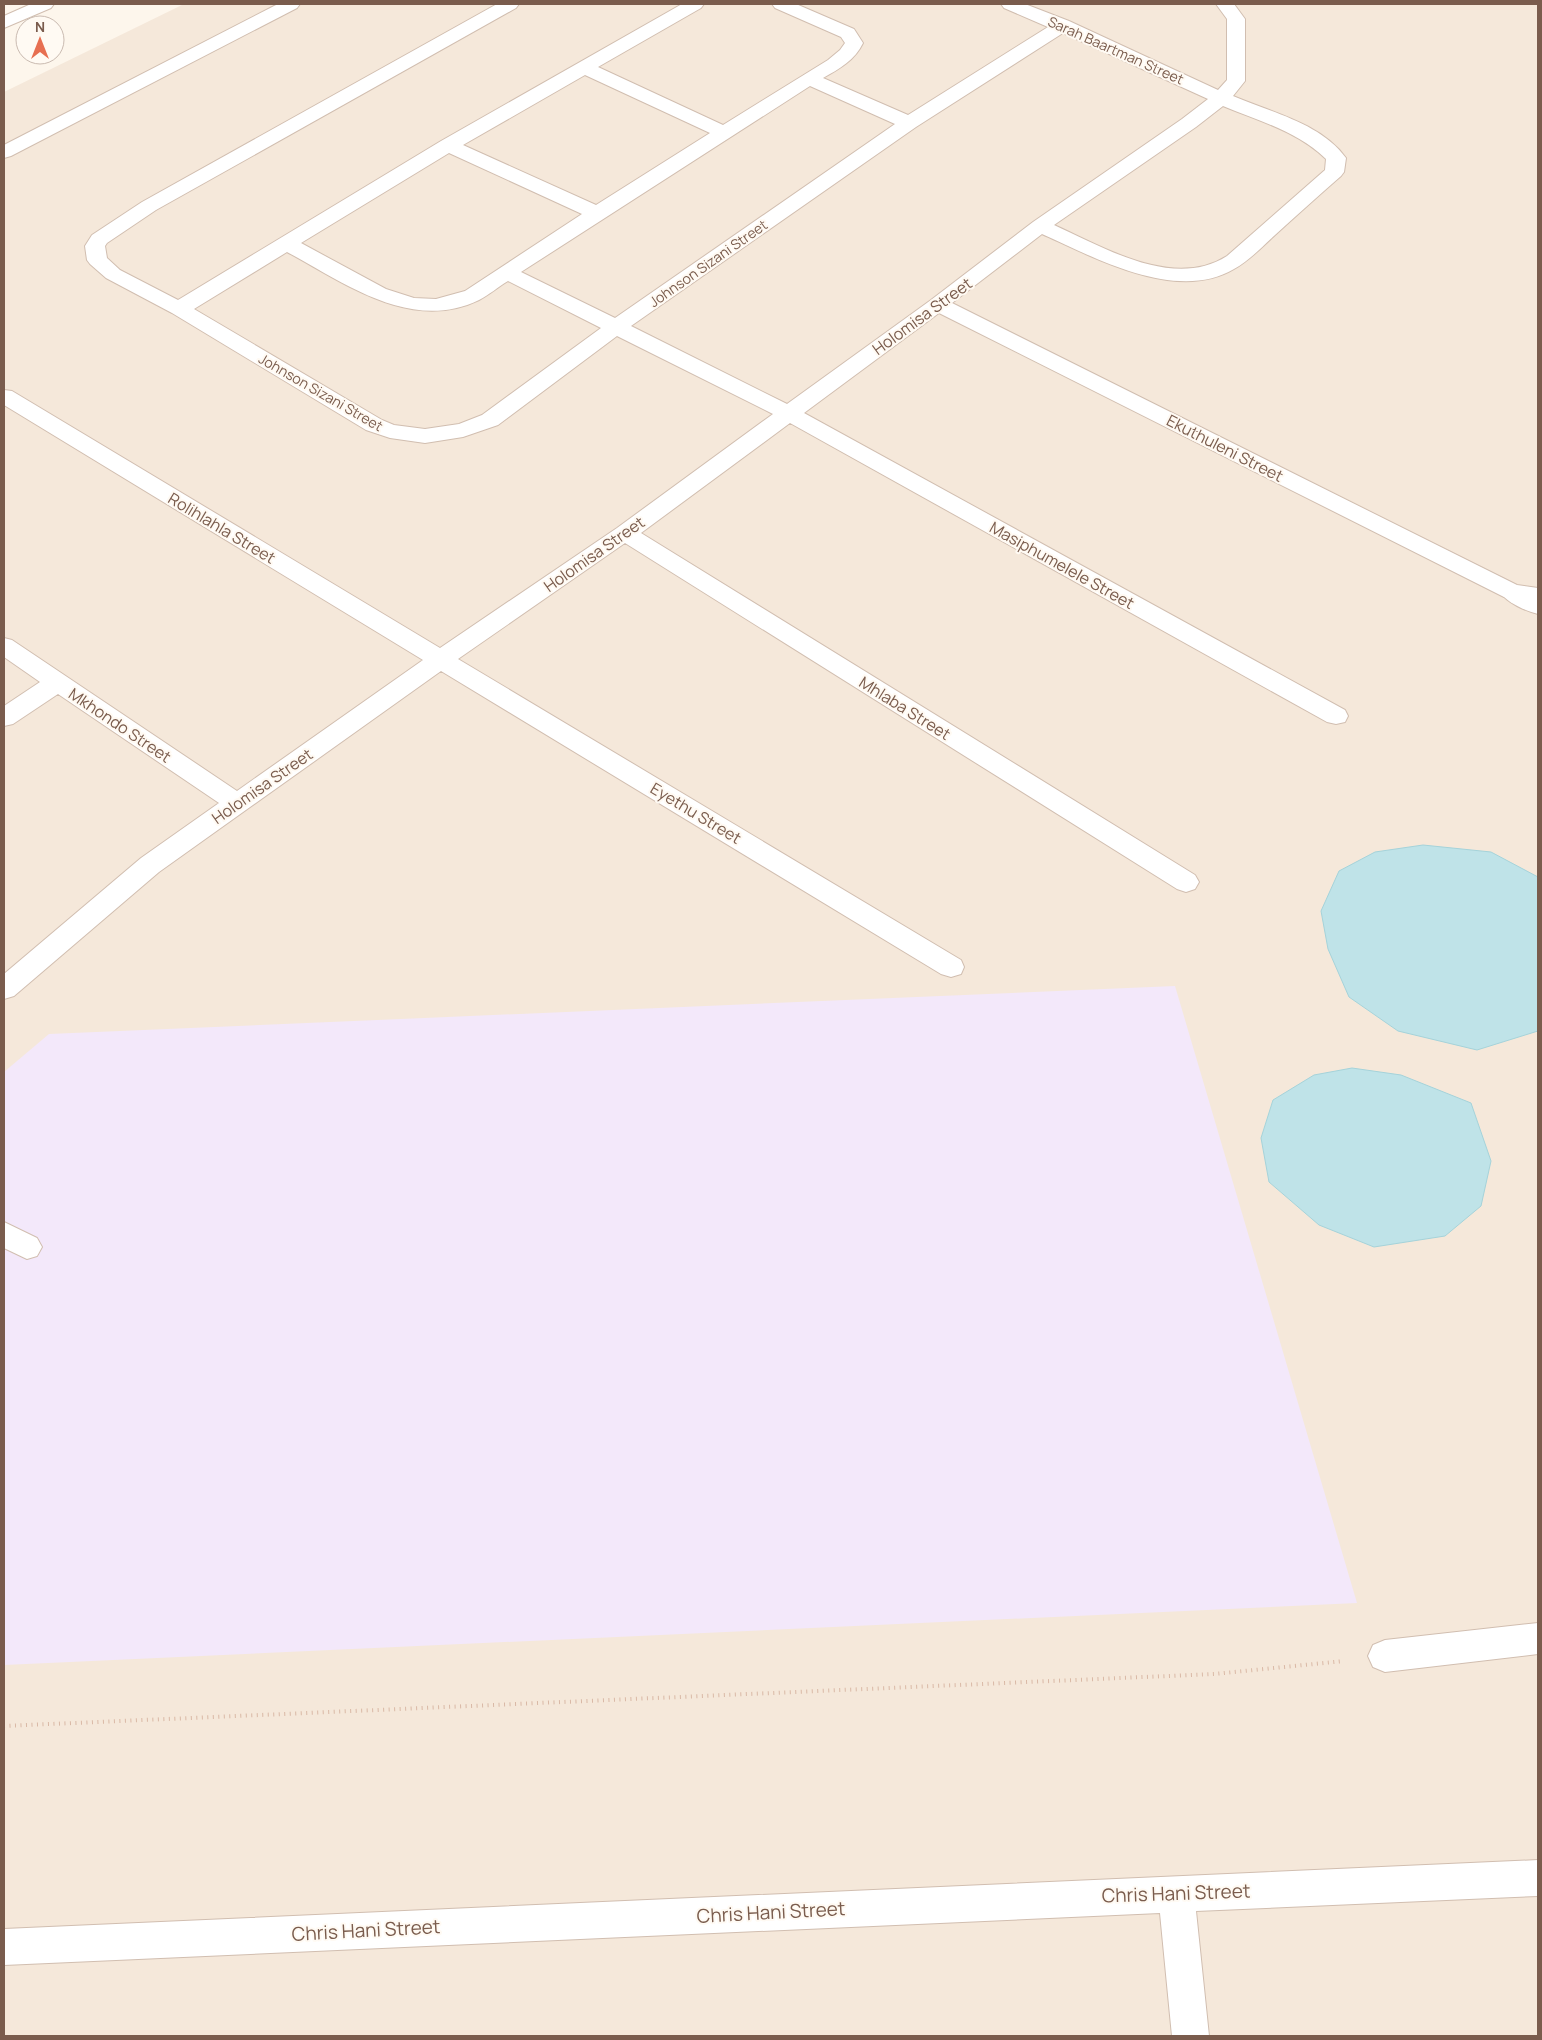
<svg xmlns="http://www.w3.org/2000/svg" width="1542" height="2040" font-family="Manrope,sans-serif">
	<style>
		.residential { fill: #f5e8da }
		.education { fill: #f3e8fa }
		.water { fill: #bfe3e8; stroke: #a5d3da }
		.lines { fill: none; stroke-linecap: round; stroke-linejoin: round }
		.service-casing { stroke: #d1beb0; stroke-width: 2 }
		.minor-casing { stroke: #d1beb0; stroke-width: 2 }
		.path { stroke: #d9b8a5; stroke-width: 4; stroke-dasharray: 1 4.5; stroke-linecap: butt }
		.service { fill: #fff; fill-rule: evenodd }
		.minor { fill: #fff; fill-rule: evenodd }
		.labels { text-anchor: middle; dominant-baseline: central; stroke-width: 4; stroke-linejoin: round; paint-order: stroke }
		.far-street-label { font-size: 14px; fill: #7a5c4d; stroke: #fffaf3 }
		.street-label { font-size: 16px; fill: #7a5c4d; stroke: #fffaf3 }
		.near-street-label { font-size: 19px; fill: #7a5c4d; stroke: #fffaf3 }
	</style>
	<rect width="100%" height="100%" fill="#fdf6ec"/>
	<!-- residential -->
	<path class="residential" d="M184,4H1538V2036H4V92Z"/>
	<!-- education -->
	<path class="education" d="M1175,986L1357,1603L4,1665V1072L49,1034Z"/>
	<!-- water -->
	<g class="water">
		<path d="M1423,845L1491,852L1538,877V1031L1477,1050L1398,1031L1349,997L1328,949L1321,911L1339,871L1375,852Z"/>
		<path d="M1352,1068L1401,1075L1471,1103L1491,1161L1481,1206L1445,1236L1374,1247L1319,1225L1269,1182L1261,1138L1273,1100L1314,1075Z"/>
	</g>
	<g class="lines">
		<!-- service casing -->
		<g class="service-casing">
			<g id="service">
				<path d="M1512,584L1538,596V614C1526,611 1507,603 1500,592L1504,587Z"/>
				<path d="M4,1222L37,1238L42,1247L37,1256L27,1259L4,1248Z"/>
			</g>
		</g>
		<!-- minor casing -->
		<g class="minor-casing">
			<g id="minor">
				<path d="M31,4H54L51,8L4,28V16Z"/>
				<path d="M278,4H300L297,8L11,156L4,158V145Z"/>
				<path d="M497,4H519L516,8L156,210L107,243L105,246L107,258L120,270L178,300L441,141L682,4H704L701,8L598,67L723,125L828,60L840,50L845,43L841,37L775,8L772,4H796L854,29L863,43C855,60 839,69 823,78L908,115L1048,27L1004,8L1001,4H1025L1069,21L1218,90L1227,80V19L1216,4H1234L1245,19V81L1233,96C1270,112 1321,123 1346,158L1344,172L1341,176C1319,195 1297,215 1275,235C1262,247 1250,260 1234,269C1177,303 1095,258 1042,234L952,303L1517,585L1538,588V604L1504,597L939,313L804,413L1345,710L1348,716L1345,722L1336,724L1327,722L790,423L641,533L1195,875L1199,882L1195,889L1186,892L1177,889L625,543L458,659L961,960L964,967L961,974L951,977L941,974L441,671L159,872L14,996L4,999V974L141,858L219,803L58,694L13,724L4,726V706L40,682L4,657V638L12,640L237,791L423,660L4,405V390L12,391L440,648L617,528L773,414L617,336L498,425L463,437L425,443L390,438L366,430L172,313L106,278L90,264L87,260L85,246L92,235L142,202ZM1063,33L1208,99L1182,119L1033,222L931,300L787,404L631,326L916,127ZM585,75L710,133L596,205L463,145ZM810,86L895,124L615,318L521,272ZM1223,106C1259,121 1297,131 1326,159L1325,170L1227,256C1174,290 1105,248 1054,225L1196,127ZM449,153L582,214L465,291L436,299L414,298L386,289L301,243ZM287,252C345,283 411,333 479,300C489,295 498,287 508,281L601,328L482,415L459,424L425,429L394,425L382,420L194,309Z"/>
				<path d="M1538,1623V1654L1385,1672L1373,1667L1368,1656L1373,1645L1385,1640Z"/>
				<path d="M1538,1860V1896L1196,1911L1209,2036H1172L1160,1913L4,1965V1929Z"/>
			</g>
		</g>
		<!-- path -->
		<path class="path" d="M4,1726L1214,1674L1344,1661"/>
		<!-- service -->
		<use href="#service" class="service"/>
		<!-- minor -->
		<use href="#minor" class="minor"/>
	</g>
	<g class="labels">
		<!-- far-street labels -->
		<g class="far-street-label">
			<text transform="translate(1116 50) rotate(24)">Sarah Baartman Street</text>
			<text transform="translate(708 263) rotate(-35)">Johnson Sizani Street</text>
			<text transform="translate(321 392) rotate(30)">Johnson Sizani Street</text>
		</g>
		<!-- street labels -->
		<g class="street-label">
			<text transform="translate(922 316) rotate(-36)">Holomisa Street</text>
			<text transform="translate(1225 448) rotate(27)">Ekuthuleni Street</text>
			<text transform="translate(222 528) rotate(31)">Rolihlahla Street</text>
			<text transform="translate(594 554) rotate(-35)">Holomisa Street</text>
			<text transform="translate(1062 565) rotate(29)">Masiphumelele Street</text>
			<text transform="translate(905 708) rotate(32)">Mhlaba Street</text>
			<text transform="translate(120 725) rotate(34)">Mkhondo Street</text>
			<text transform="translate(262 786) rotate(-35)">Holomisa Street</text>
			<text transform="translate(696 813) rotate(31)">Eyethu Street</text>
		</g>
		<!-- near-street labels -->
		<g class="near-street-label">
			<text transform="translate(1176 1893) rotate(-2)">Chris Hani Street</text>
			<text transform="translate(771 1912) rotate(-3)">Chris Hani Street</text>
			<text transform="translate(366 1930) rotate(-3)">Chris Hani Street</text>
		</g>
	</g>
	<!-- border -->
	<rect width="1542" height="2040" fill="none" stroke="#7a5c4d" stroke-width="10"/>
	<!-- north arrow -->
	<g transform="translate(40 40)"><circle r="24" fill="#fffaf3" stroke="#cabbb1"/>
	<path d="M0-4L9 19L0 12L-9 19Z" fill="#e76f51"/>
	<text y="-8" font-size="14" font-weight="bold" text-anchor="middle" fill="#7a5c4d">N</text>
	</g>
</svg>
